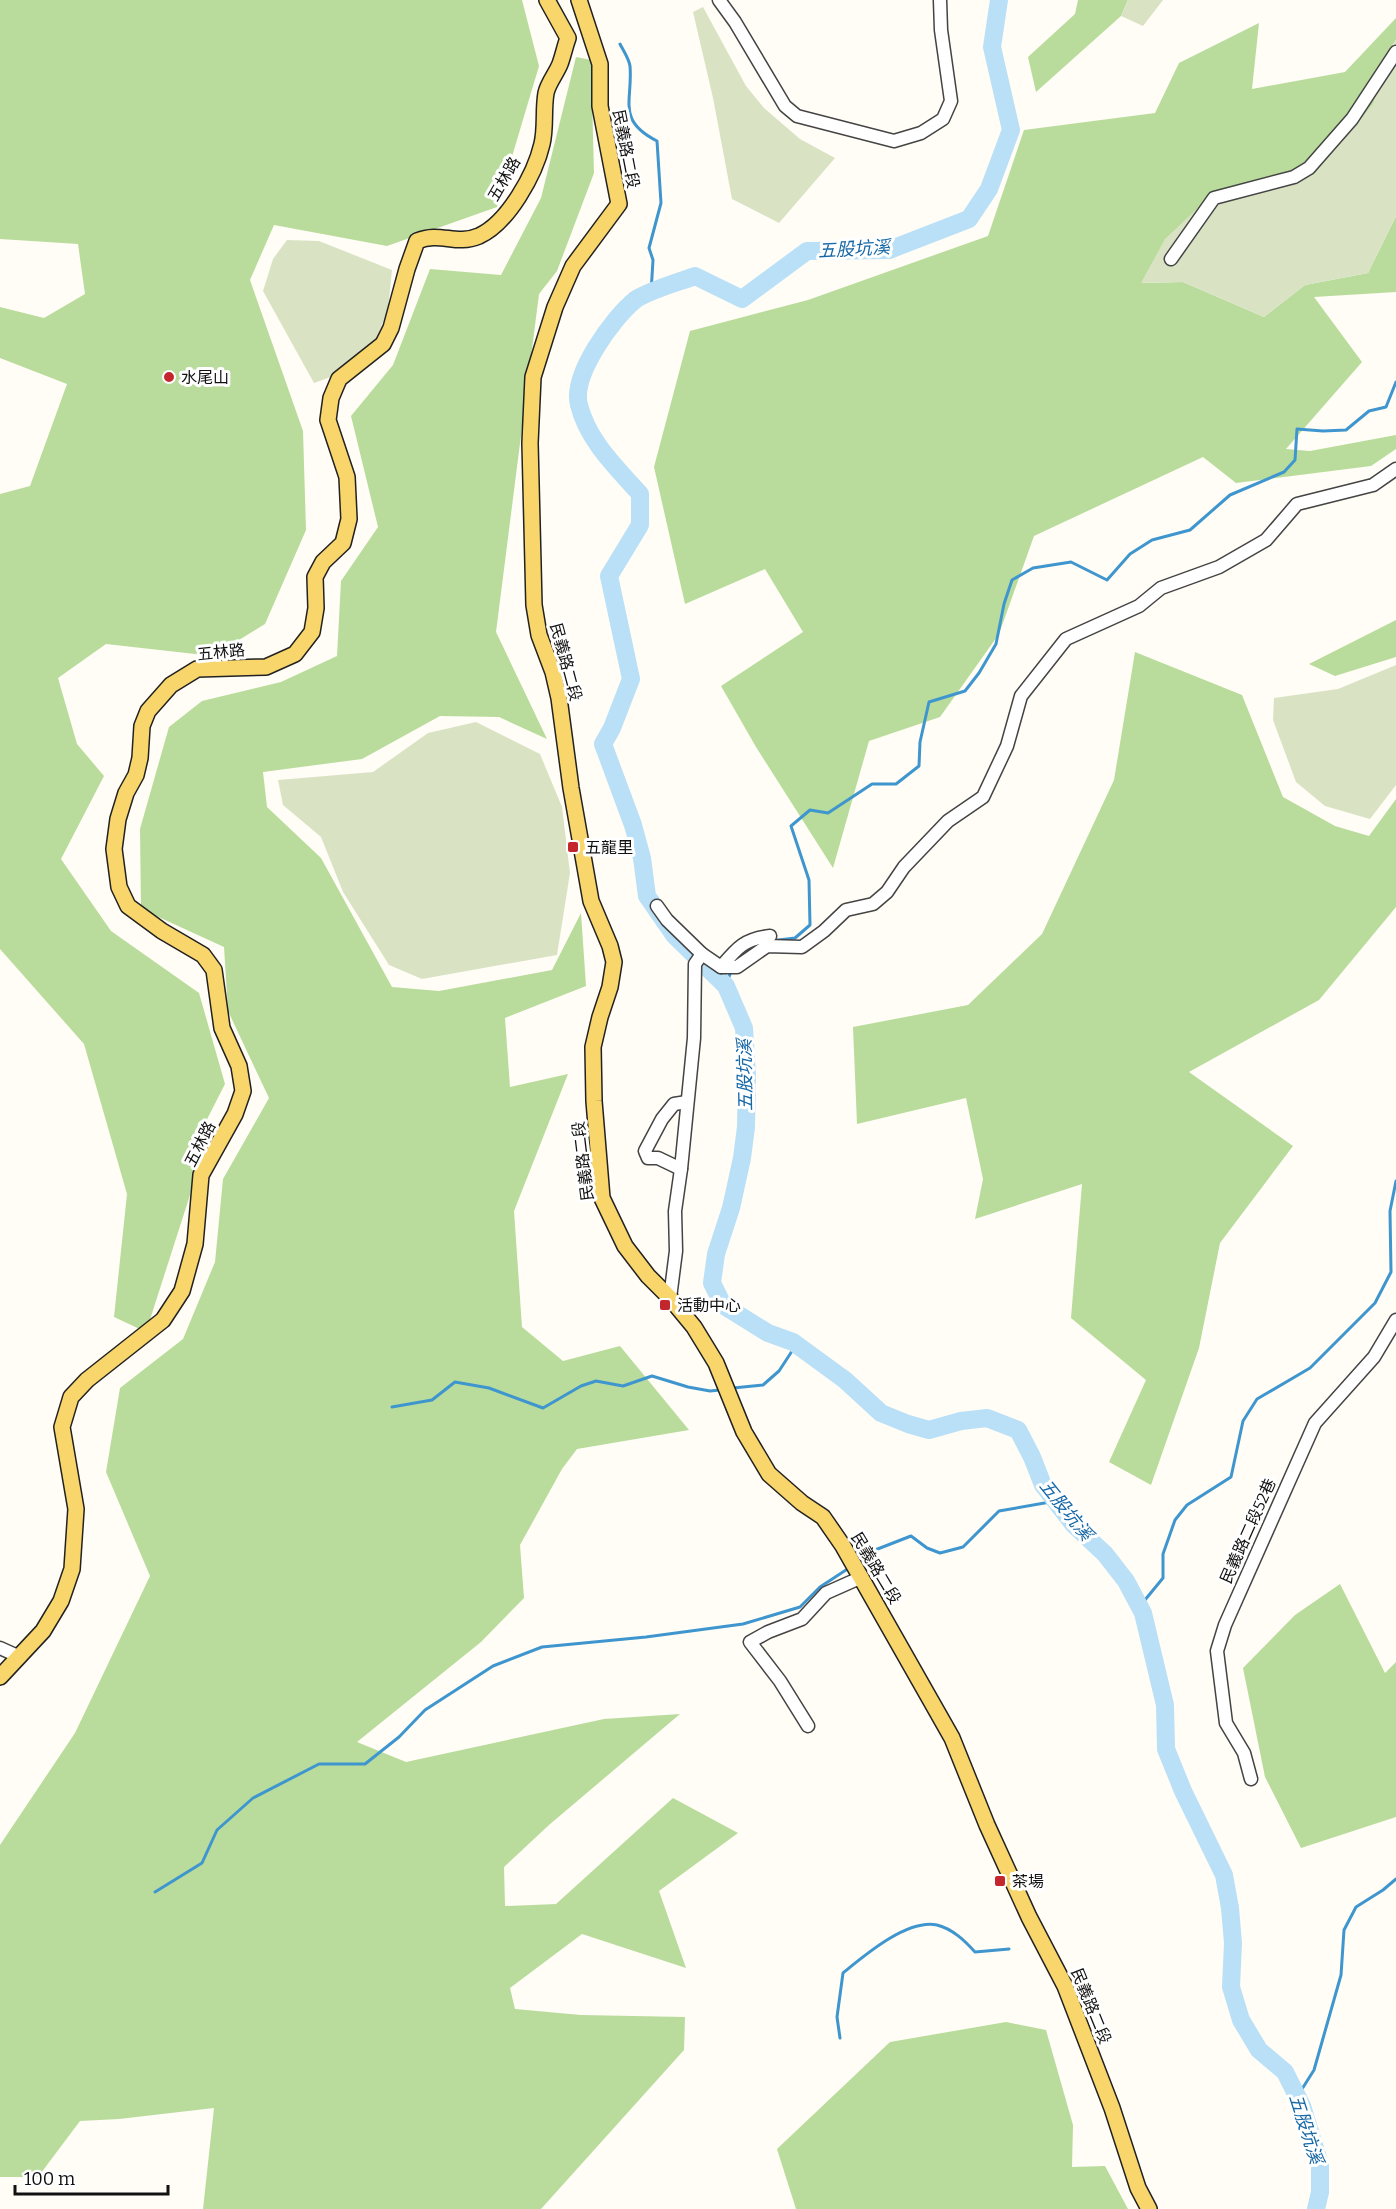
<svg xmlns="http://www.w3.org/2000/svg" width="1396" height="2209" font-family="Bitter,'Noto Sans TC',serif">
	<style>
		.forest { fill: #b9dc9c }
		.cemetery { fill: #d9e3c4 }
		.lines { fill: none; stroke-linecap: round; stroke-linejoin: round }
		.stream { stroke: #3f96cf; stroke-width: 3 }
		.river { stroke: #b9e0f7; stroke-width: 18 }
		.minor-casing { stroke: #444; stroke-width: 15 }
		.major-casing { stroke: #222; stroke-width: 18 }
		.minor { stroke: #fff; stroke-width: 12 }
		.major { stroke: #f9d66b; stroke-width: 15 }
		.poi-dot { fill: #c4262e; stroke: #fff; stroke-width: 2 }
		.labels { text-anchor: middle; dominant-baseline: central; stroke-width: 6; stroke-linejoin: round; paint-order: stroke }
		.street-label { font-size: 16px; fill: #111; stroke: #fff }
		.poi-label { font-size: 16px; fill: #111; stroke: #fff; text-anchor: start }
		.water-label { font-size: 18px; font-style: italic; fill: #1768a6; stroke: #fff }
	</style>
	<rect width="100%" height="100%" fill="#fffdf5"/>
	<!-- forest -->
	<g class="forest">
		<path d="M0,0H522L539,66L497,207L387,246L274,225L250,280L303,431L306,530L265,624L213,656L106,644L58,678L77,744L104,776L61,859L111,931L199,993L225,1084L201,1131L190,1195L146,1332L114,1317L127,1194L84,1044L0,949V494L30,486L67,384L0,358V307L44,318L85,294L78,244L0,239Z"/>
		<path d="M1078,0H1128L1121,16L1036,92L1028,57L1075,14Z"/>
		<path d="M1396,18V40L1389,50L1374,104L1314,175L1216,192L1142,283L1183,282L1264,317L1305,285L1368,273L1396,216V292L1314,297L1362,362L1286,449L1310,451L1396,435V449L1371,466L1236,483L1203,457L1034,536L999,634L940,717L869,741L833,868L756,747L721,686L803,632L765,569L685,604L654,467L690,331L808,300L988,236L1024,130L1155,113L1179,63L1259,23L1252,89L1345,72Z"/>
		<path d="M576,57L591,60L594,173L557,271L539,294L496,632L547,739L499,717L440,716L362,759L263,772L267,807L321,858L392,987L439,991L552,970L581,913L586,986L505,1018L510,1087L568,1074L514,1211L522,1327L563,1361L620,1346L689,1430L577,1449L562,1469L520,1545L524,1598L481,1642L357,1742L406,1762L604,1719L680,1714L549,1825L504,1867L505,1906L556,1904L673,1798L738,1833L659,1891L686,1968L582,1934L510,1988L515,2009L581,2015L685,2017L684,2050L541,2209H203L214,2108L119,2119L80,2121L38,2177H0V1845L75,1733L150,1576L106,1472L120,1388L183,1339L215,1262L223,1179L269,1098L228,1011L224,947L141,909L140,829L169,727L202,701L281,682L337,656L341,581L378,527L351,416L393,365L430,269L501,275L541,198Z"/>
		<path d="M1396,620V657L1335,676L1309,664Z"/>
		<path d="M1135,652L1242,695L1283,797L1335,826L1369,836L1396,799V907L1319,1000L1189,1072L1293,1146L1220,1243L1199,1348L1151,1485L1109,1462L1146,1380L1071,1318L1082,1184L975,1219L983,1179L966,1098L857,1124L853,1027L968,1005L1042,934L1114,780Z"/>
		<path d="M1340,1584L1385,1673L1396,1662V1817L1301,1848L1265,1777L1243,1668L1295,1615Z"/>
		<path d="M1006,2022L1046,2030L1073,2125L1072,2167L1105,2166L1128,2209H796L777,2149L890,2042Z"/>
	</g>
	<!-- cemetery -->
	<g class="cemetery">
		<path d="M1128,0H1163L1143,26L1121,16Z"/>
		<path d="M703,7L746,86L764,108L800,139L835,158L779,223L732,199L713,98L693,12Z"/>
		<path d="M1396,40V216L1368,273L1305,285L1264,317L1183,282L1141,283L1165,239L1216,191L1314,175L1373,104L1389,50Z"/>
		<path d="M287,240L319,241L392,270L388,310L370,353L342,373L314,383L263,291L273,259Z"/>
		<path d="M1396,665V785L1370,819L1325,806L1296,782L1273,720L1274,698L1338,689Z"/>
		<path d="M476,722L540,754L562,807L570,873L557,955L422,979L389,965L343,892L321,837L283,805L278,780L373,772L428,733Z"/>
	</g>
	<g class="lines">
		<!-- stream -->
		<g class="stream">
			<path d="M620,44C623,50 629,59 630,66C633,101 616,120 657,141L661,203L649,248L653,260L651,293"/>
			<path d="M771,941L795,938L810,925L809,880L791,826L810,810L828,813L872,784H896L919,766L920,742L929,702L965,691L979,673L996,644L1004,604L1012,580L1033,568L1071,562L1107,580L1130,554L1152,540L1190,530L1230,495L1284,472L1295,460L1297,429L1323,431L1346,430L1369,411L1386,407L1396,382"/>
			<path d="M741,954L756,945"/>
			<path d="M726,986L731,971"/>
			<path d="M733,1388L763,1385L779,1371L796,1345"/>
			<path d="M392,1407L432,1400L455,1382L489,1388L543,1408L581,1386L596,1381L623,1386L652,1376L688,1387L710,1391L720,1390"/>
			<path d="M857,1562L875,1550L911,1536L927,1548L940,1553L963,1547L999,1511L1056,1501"/>
			<path d="M1140,1606L1163,1578V1554L1175,1520L1187,1505L1231,1477L1243,1421L1257,1399L1310,1368L1375,1303L1391,1272L1390,1211L1396,1181"/>
			<path d="M155,1892L202,1863L217,1830L253,1798L319,1764H365L399,1737L425,1710L493,1666L542,1647L646,1637L743,1624L800,1607L820,1587L849,1568"/>
			<path d="M840,2038L837,2017L843,1973C865,1955 907,1919 937,1925C953,1929 965,1941 975,1952L1009,1949"/>
			<path d="M1297,2097L1314,2070L1341,1975L1344,1930L1356,1907L1383,1890L1396,1879"/>
		</g>
		<!-- river -->
		<path class="river" d="M999,0L992,47L1011,130L989,189L969,219L889,250L807,251L742,299L695,276C679,282 647,291 635,300C613,318 571,375 579,405C588,441 616,467 640,494V525L609,576L631,679L612,728L603,744L633,825L642,858L647,896L674,935L726,986L744,1028L747,1075L746,1127L742,1158L731,1208L716,1254L712,1283L723,1305L768,1333L793,1342L845,1380L881,1413L908,1424L929,1430L961,1421L987,1418L1018,1430L1032,1457L1043,1485L1074,1525L1105,1554L1126,1581L1143,1613L1165,1705L1166,1749L1183,1791L1224,1875L1230,1908L1233,1943L1231,1987L1241,2020L1259,2050L1285,2072L1302,2106L1320,2165V2192L1316,2209"/>
		<!-- minor casing -->
		<g class="minor-casing">
			<g id="minor">
				<path d="M719,0L735,22L785,106L797,116L894,141L921,133L943,119L951,101L941,30L940,0"/>
				<path d="M1171,259L1214,198L1294,177L1309,168L1352,119L1396,52"/>
				<path d="M657,906L667,920L702,954L721,967H737L767,946L802,947L824,931L846,910L873,904L887,892L904,867L948,821L983,797L1007,746L1021,696L1066,639L1139,606L1161,588L1219,567L1266,540L1297,504L1373,485L1396,469"/>
				<path d="M721,967C737,948 744,939 770,936"/>
				<path d="M681,1169L658,1158H648L645,1151L662,1119L674,1104L687,1102"/>
				<path d="M670,1298L676,1251L675,1211L681,1169L694,1038L695,964L702,954"/>
				<path d="M0,1648L20,1657"/>
				<path d="M808,1726L780,1681L750,1642L768,1632L802,1619L826,1593L862,1577"/>
				<path d="M1251,1779L1244,1753L1226,1723L1217,1651L1225,1625L1315,1423L1374,1357L1396,1320"/>
			</g>
		</g>
		<!-- major casing -->
		<g class="major-casing">
			<g id="major">
				<path d="M579,0L600,64V106L619,204L573,266L555,307L533,377L530,443L534,605L539,635L553,672L559,698L571,788L591,901L610,946L614,962L610,987L600,1017L593,1047L594,1101L602,1198L625,1246L648,1276L670,1298L694,1327L716,1363L744,1432L769,1474L802,1503L823,1517L843,1546L952,1738L987,1825L1029,1917L1065,1986L1112,2108L1138,2188L1149,2209"/>
				<path d="M0,1677L43,1631L61,1601L72,1569L76,1509L62,1427L71,1397L87,1380L163,1320L182,1291L195,1244L201,1175L235,1114L243,1091L239,1066L222,1028L214,970L203,955L162,931L128,906L119,887L114,849L118,819L126,793L136,775L140,758L142,726L148,711L171,685L197,669L266,667L295,654L312,632L316,608L315,577L323,562L343,543L349,519L347,477L328,420L331,398L339,379L383,344L391,328L407,269L417,241C441,231 455,246 479,236C508,223 535,174 542,144C546,127 543,110 546,93C548,83 556,74 560,64C563,56 565,46 568,38L547,0"/>
			</g>
		</g>
		<!-- minor -->
		<use href="#minor" class="minor"/>
		<!-- major -->
		<use href="#major" class="major"/>
	</g>
	<!-- markers -->
	<g class="poi-dot">
		<circle cx="169" cy="377" r="6"/>
		<rect x="567" y="841" width="12" height="12" rx="3"/>
		<rect x="659" y="1299" width="12" height="12" rx="3"/>
		<rect x="994" y="1875" width="12" height="12" rx="3"/>
	</g>
	<g class="labels">
		<!-- street labels -->
		<g class="street-label">
			<text transform="translate(626 149) rotate(79)">民義路二段</text>
			<text transform="translate(504 179) rotate(-60)">五林路</text>
			<text transform="translate(221 652) rotate(-6)">五林路</text>
			<text transform="translate(566 662) rotate(75)">民義路二段</text>
			<text transform="translate(200 1144) rotate(-63)">五林路</text>
			<text transform="translate(583 1161) rotate(-97)">民義路二段</text>
			<text transform="translate(1248 1531) rotate(-66)">民義路二段52巷</text>
			<text transform="translate(876 1568) rotate(59)">民義路二段</text>
			<text transform="translate(1091 2006) rotate(68)">民義路二段</text>
		</g>
		<!-- poi labels -->
		<g class="poi-label">
			<text x="181" y="377">水尾山</text>
			<text x="585" y="847">五龍里</text>
			<text x="677" y="1305">活動中心</text>
			<text x="1012" y="1881">茶場</text>
		</g>
		<!-- water labels -->
		<g class="water-label">
			<text transform="translate(854 249) rotate(-3)">五股坑溪</text>
			<text transform="translate(745 1075) rotate(-91)">五股坑溪</text>
			<text transform="translate(1066 1510) rotate(51)">五股坑溪</text>
			<text transform="translate(1306 2129) rotate(72)">五股坑溪</text>
		</g>
	</g>
	<!-- scale -->
	<path d="M15 2185v9h153v-9" fill="none" stroke="#111111" stroke-width="3"/>
	<text x="24" y="2185" font-size="18" fill="#111111" stroke="#ffffff" stroke-width="4.5" paint-order="stroke">100 m</text>
</svg>
